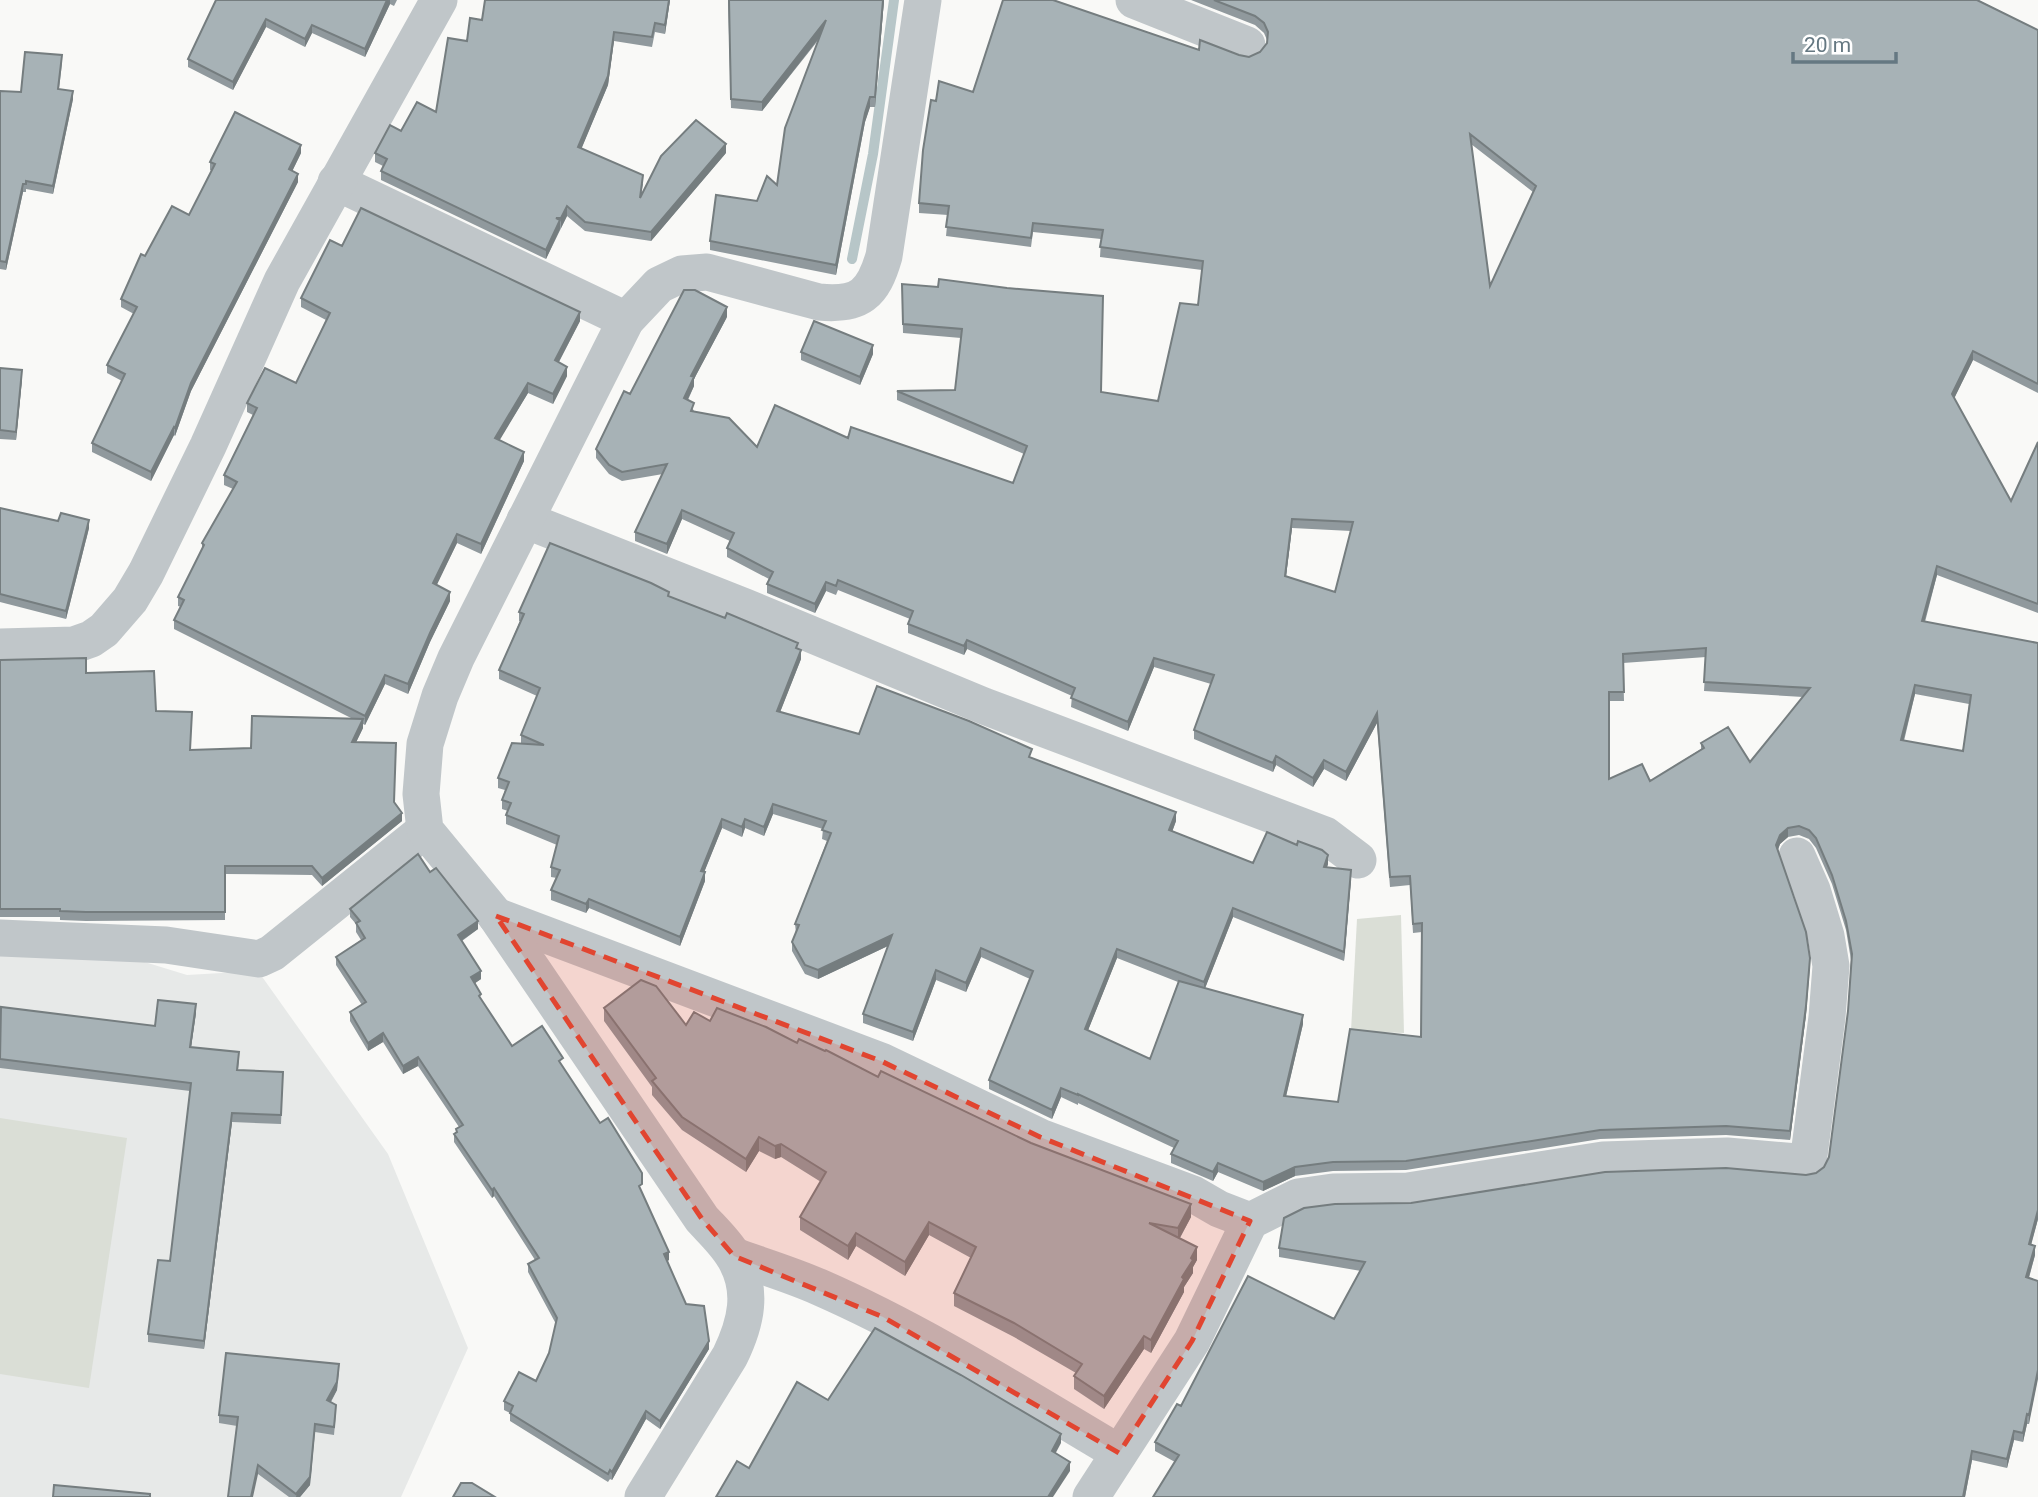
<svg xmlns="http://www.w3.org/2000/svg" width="2038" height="1497" font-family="Roboto,sans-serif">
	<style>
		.built { fill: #e7e9e8 }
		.green { fill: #daded6 }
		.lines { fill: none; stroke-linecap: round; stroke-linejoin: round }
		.stream { stroke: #b7c6c8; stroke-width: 10 }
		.minor { stroke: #c0c6c9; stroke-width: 37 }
		.wall { fill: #90999d; fill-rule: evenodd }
		.shaded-wall { fill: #757d7f }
		.building { fill: #a7b2b6; stroke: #757d7f; stroke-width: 2; fill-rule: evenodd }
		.marked { fill: #e14530; fill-opacity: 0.2; stroke: #e14530; stroke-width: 5; stroke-dasharray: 14 9; stroke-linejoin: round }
	</style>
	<rect width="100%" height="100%" fill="#f9f9f7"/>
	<!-- built -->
	<path class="built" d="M76,941L187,975L258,971L388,1154L468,1348L401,1497H0V950Z"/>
	<!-- green -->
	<g class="green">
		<path d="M1401,915L1404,1033L1351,1031L1357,919Z"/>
		<path d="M0,1118L127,1138L89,1388L0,1374Z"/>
	</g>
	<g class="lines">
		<!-- stream -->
		<path class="stream" d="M852,259L873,154L894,0"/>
		<!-- minor -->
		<g class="minor">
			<path d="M1134,0L1247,45"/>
			<path d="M336,182L626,320"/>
			<path d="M525,520L745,607L984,706L1325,835L1358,860"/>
			<path d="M0,647L74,645L91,639L104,630L130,600L146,573L208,446L282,281L439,0"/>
			<path d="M496,916L881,1061L1040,1137L1193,1194L1219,1209L1250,1221"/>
			<path d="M0,938L166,945L259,959L272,953L425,830"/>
			<path d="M734,1256C762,1266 792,1275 819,1287C924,1333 1021,1395 1119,1453"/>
			<path d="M643,1497L730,1356C746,1323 754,1290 734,1257C726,1243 713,1231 702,1219L496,916L425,830L421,794L425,744L440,696L456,658L626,320L659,285L682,274L707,272L819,302C860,306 873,294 884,256L923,0"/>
			<path d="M1091,1497L1192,1341L1250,1221L1298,1197L1333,1192L1408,1191L1603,1160L1727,1156L1808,1163L1827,1017L1831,966L1826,936L1812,890L1797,856"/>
		</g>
	</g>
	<!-- wall -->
	<g class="wall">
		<path d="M216,0H397L394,6L390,4L365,57L312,33L305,47L266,27L233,90L188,67V59Z"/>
		<path d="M485,0H670L665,34L655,32L652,47L614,41L608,85L581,149L643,184L641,194L726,153L651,241L585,231L567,216L546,259L381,180V171L383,166L375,162V153L401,131L436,112L467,41L482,20Z"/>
		<path d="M728,0H884L875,107H870L865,122L836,275L710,250V241L777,185L820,38L762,111L731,108Z"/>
		<path d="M1191,0H1978L2038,30V393L1973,360L1954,398L2011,501L2038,442V613L1937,575L1925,622L2038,643V1219L2031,1244L2035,1255L2029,1278L2038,1281L2029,1424H2027L2023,1442L2014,1440L2007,1468L1972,1460L1965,1497H1153L1175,1462L1155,1451V1442L1181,1406L1334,1319L1361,1271L1279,1257V1248L1411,1203L1806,1175L1816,1173L1824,1167L1829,1157L1848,1011L1851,960L1846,930L1832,884L1816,848L1809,839L1799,835L1788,837L1780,844L1778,850L1810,967L1806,1015L1790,1140L1726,1135L1600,1139L1406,1170L1333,1171L1295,1176L1263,1191L1218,1172L1213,1181L1171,1163V1154L1174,1148L1078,1103V1105L1061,1097L1052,1119L989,1089V1080L1030,979L981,957L966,992L936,980L913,1041L863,1023V1014L888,946L818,979L805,974L792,951V942L796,933L795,924L827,841L822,839L823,829L773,814L764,836L745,828L742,837L722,828L704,872L705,881L680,946L589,908L586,913L551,900V890L557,878L551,877V867L557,845L506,824V815L508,811L502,809V800L505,790L498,788V778L521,743V735L537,696L499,679V670L520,621H519V612L669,596L798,649L801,659L780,712L859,734L1032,758L1176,821L1172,832L1253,863L1328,864L1327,867L1351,879L1344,961L1233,917L1205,988L1303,1024L1286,1096L1338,1102L1421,1037L1422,932L1413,933L1410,885L1390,887L1377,723L1346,781L1324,769L1313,787L1276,765L1273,772L1194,739V730L1211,684L1154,667L1128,731L1071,707L1072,696L967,649L964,655L908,633V624L910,619L838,590L836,595L826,591L815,613L767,593V584L769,579L727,557V548L730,541L682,519L667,554L635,541V532L663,474L622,481L609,474L596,458V449L630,394L727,317L694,379V386L688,400L694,411L757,447L848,438L1013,483L1024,454L897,400V391L955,390L961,338L903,333L902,284L1101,392L1158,401L1198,305L1202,270L1100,257L1101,239L1033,232L1031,247L946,236L948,215L919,213V203L936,101L973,92L1199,50L1249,57L1260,52L1267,43V40L1264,33L1255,25ZM1471,144L1533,192L1490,286ZM1292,528L1351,531L1335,592L1286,576ZM1706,657L1704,691L1803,697L1750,762L1701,743V749L1650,781L1609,779V701H1624L1623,663ZM1915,694L1969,704L1963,751L1904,741ZM1117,958L1178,982L1150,1059L1088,1030Z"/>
		<path d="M62,63L59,89L73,99L53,194L26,189V192H23L6,270L0,269V91L21,92Z"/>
		<path d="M301,153L292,171L298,182L191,391L175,436L174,435L151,481L92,452V443L122,381L107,373V365L134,314L121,307V299L145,256L189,215L212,171L210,170V162Z"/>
		<path d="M342,246L580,321L559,362L567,376L553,404L528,393L499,440L524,461L481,554L457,543L436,585L450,601L430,642L408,694L385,684L365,725L363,724V728L356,742L394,802L402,821L322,886L312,875L225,874V920L86,921L60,920V917H0V660L86,673L156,711L190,750L251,748L353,719L174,629V620L181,607L178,606V597L202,549V543L233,489L224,485V475L253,415L247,412V403L296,383L326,320L301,307V298Z"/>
		<path d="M801,352L873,354L860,385L801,360Z"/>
		<path d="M0,368L22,379L16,440L0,439Z"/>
		<path d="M0,508L89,528L66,619L0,602Z"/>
		<path d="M430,872L478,929L462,941L481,979L475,983L481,999L512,1046L562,1067L642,1192L669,1260L667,1261L686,1304L709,1349L660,1429L646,1419L612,1480L610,1479L608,1482L510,1421V1413L504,1410V1401L536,1381L549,1353L556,1324L528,1272V1264L535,1260L494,1196L492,1198L454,1142V1134L456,1133V1129L459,1127L418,1066L403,1074L383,1042L368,1051L350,1021V1012L362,1005L336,965V957L361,940L356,932V924L350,917V909Z"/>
		<path d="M604,1008L686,1025L710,1021L797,1043L1031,1143L1191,1217L1180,1238L1197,1260L1193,1267V1273L1184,1287V1292L1151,1353L1144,1349L1104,1409L1074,1389V1376L1076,1373L1014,1337L954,1306V1293L971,1258L929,1235L905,1276L856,1246L848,1260L800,1230V1217L821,1182L781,1157L775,1159L759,1151L746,1172L682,1130L652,1095V1087L604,1021Z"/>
		<path d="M0,1012L155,1026L196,1013L191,1047L239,1061L238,1070L283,1072L281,1124L232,1122L204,1349L148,1342V1334L170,1261L190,1091L0,1068Z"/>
		<path d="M339,1372L337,1390L331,1402L336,1413L334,1435L315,1432L310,1485L300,1497H289L258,1474L237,1426L219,1423V1415Z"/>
	</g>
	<!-- shaded-wall -->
	<g class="shaded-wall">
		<path d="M387,0H390V4L365,57V49Z"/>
		<path d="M669,0H670L665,34V25Z"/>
		<path d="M883,0H884L875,107V97Z"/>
		<path d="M266,19V27L233,90V82Z"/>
		<path d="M826,20V29L762,111V102Z"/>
		<path d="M312,25V33L305,47V39Z"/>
		<path d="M614,32V41L608,85L578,157V147Z"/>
		<path d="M73,91V99L53,194V186Z"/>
		<path d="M870,97V107L865,122L836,275V265L865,113Z"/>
		<path d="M726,144V153L651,241V232Z"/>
		<path d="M301,145V153L289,178V169Z"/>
		<path d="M298,174V182L191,391L175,436V428L191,383Z"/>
		<path d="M23,184V192L6,270V262Z"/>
		<path d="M567,206V216L561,228V218Z"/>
		<path d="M560,220V229L546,259V250Z"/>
		<path d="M727,307V317L694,379V386L684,407V398L691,376Z"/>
		<path d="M580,312V321L555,369V360Z"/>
		<path d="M873,345V354L860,385V377Z"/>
		<path d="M1973,351V360L1952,403V394Z"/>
		<path d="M567,367V376L553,404V394Z"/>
		<path d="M22,370V379L16,440V432Z"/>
		<path d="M528,383V393L495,448V438Z"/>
		<path d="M174,427V435L151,481V472Z"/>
		<path d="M524,452V461L481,554V544Z"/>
		<path d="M682,510V519L667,554V544Z"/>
		<path d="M1292,519V528L1285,585V576Z"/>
		<path d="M89,520V528L66,619V611Z"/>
		<path d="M457,534V543L433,593V583Z"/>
		<path d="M1937,566V575L1922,630V621Z"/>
		<path d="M826,582V591L815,613V604Z"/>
		<path d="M450,592V601L430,642L408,694V684L430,633Z"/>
		<path d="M967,640V649L964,655V646Z"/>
		<path d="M801,650V659L777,720V711Z"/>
		<path d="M1154,658V667L1128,731V722Z"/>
		<path d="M385,675V684L365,725V716Z"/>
		<path d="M1915,685V694L1901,750V740Z"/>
		<path d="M1377,713V723L1346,781V772Z"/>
		<path d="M363,719V728L352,751V742Z"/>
		<path d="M1276,756V765L1273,772V763Z"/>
		<path d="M1324,760V769L1313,787V778Z"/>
		<path d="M773,804V814L764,836V827Z"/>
		<path d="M1176,812V821L1169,840V830Z"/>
		<path d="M402,813V821L322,886V878Z"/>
		<path d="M722,819V828L701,880V871Z"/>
		<path d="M745,819V828L742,837V827Z"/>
		<path d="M1788,828V837L1780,844L1776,854V845L1780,835Z"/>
		<path d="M1328,855V864L1324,876V867Z"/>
		<path d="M1351,870V879L1344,961V952Z"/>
		<path d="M705,872V881L680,946V937Z"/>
		<path d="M589,899V908L586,913V904Z"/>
		<path d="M1233,908V917L1204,991V982Z"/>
		<path d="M478,921V929L458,943V935Z"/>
		<path d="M892,935V944L818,979V970Z"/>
		<path d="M981,948V957L966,992V983Z"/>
		<path d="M1117,949V958L1085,1038V1029Z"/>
		<path d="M1810,958L1806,1015L1790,1140V1131Z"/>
		<path d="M936,970V980L913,1041V1032Z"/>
		<path d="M481,971V979L471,986V977Z"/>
		<path d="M196,1004V1013L190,1055V1047Z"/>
		<path d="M1303,1015V1024L1284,1105V1096Z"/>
		<path d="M383,1033V1042L368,1051V1043Z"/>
		<path d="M418,1057V1066L403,1074V1066Z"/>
		<path d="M1061,1088V1097L1052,1119V1110Z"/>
		<path d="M232,1113V1122L204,1349V1341Z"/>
		<path d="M759,1137V1151L746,1172V1159Z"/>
		<path d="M781,1144V1157L775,1159V1146Z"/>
		<path d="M1218,1163V1172L1213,1181V1172Z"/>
		<path d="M1295,1167V1176L1263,1191V1182Z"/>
		<path d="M494,1188V1196L492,1198V1190Z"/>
		<path d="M1191,1204V1217L1178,1241V1228Z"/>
		<path d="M2038,1210V1219L2029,1253V1244Z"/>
		<path d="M929,1222V1235L905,1276V1262Z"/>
		<path d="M856,1233V1246L848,1260V1246Z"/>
		<path d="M2035,1246V1255L2026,1287V1277Z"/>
		<path d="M1197,1247V1260L1193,1267V1273L1184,1287V1292L1151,1353V1340Z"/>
		<path d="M669,1252V1260L664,1263V1254Z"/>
		<path d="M1144,1336V1349L1104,1409V1396Z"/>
		<path d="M709,1341V1349L660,1429V1421Z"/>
		<path d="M339,1364L337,1390L327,1408V1400Z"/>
		<path d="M2038,1370V1379L2029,1424V1415Z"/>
		<path d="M646,1411V1419L612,1480V1472Z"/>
		<path d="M2027,1414V1424L2023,1442V1433Z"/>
		<path d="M315,1424L310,1485L300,1497H296Z"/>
		<path d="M2014,1431V1440L2007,1468V1459Z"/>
		<path d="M1061,1434V1443L1052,1460V1451Z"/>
		<path d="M1972,1451V1460L1965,1497H1963Z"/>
		<path d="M1070,1462V1471L1053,1497H1048Z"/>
		<path d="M258,1465V1474L253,1497H251Z"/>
	</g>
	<!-- building -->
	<g class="building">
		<path d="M216,0H387L365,49L312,25L305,39L266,19L233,82L188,59Z"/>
		<path d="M485,0H669L665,25L655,23L652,37L614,32L608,76L578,147L643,175L640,198L661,156L696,120L726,144L651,232L585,222L567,206L561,218H556L560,220L546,250L381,171L387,159L375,153L390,125L401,131L417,102L436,112L448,38L467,41L470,18L482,20Z"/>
		<path d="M729,0H883L875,97H870L865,113L836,265L710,241L716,195L757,201L767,176L777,185L785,128L826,20L762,102L731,99Z"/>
		<path d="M1003,0H1053L1199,50L1200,40L1239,55L1249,57L1260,52L1267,43L1268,32L1264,23L1255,16L1214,0H1977L2038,30V384L1973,351L1952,394L2011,501L2038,442V604L1937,566L1922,621L2038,643V1210L2029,1244L2035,1246L2026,1277L2038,1281V1370L2029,1415L2027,1414L2023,1433L2014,1431L2007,1459L1972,1451L1963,1497H1153L1179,1455L1155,1442L1177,1404L1181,1406L1248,1276L1334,1319L1365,1262L1279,1248L1284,1218L1304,1208L1335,1204L1411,1203L1605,1172L1726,1168L1806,1175L1816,1173L1824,1167L1829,1157L1848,1011L1852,954L1846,921L1832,875L1816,838L1809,830L1799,826L1788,828L1780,835L1776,845L1806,932L1810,958L1806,1006L1790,1131L1726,1126L1600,1130L1406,1161L1333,1162L1295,1167L1263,1182L1218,1163L1213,1172L1171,1154L1178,1141L1078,1094V1095L1061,1088L1052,1110L989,1080L1033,971L981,948L966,983L936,970L913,1032L863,1014L892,935L818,970L805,965L792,942L799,925L795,924L831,833L822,830L826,821L773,804L764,827L745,819L742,827L722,819L701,871L705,872L680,937L589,899L586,904L551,890L560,870L551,867L559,836L506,815L511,803L502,800L509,782L498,778L512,743L544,745L521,735L540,688L499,670L524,614L519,612L550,543L651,583L669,592L668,596L725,618L727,613L798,643L796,648L801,650L777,711L859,734L877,686L969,721L1032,749L1029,757L1176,812L1169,830L1253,863L1267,832L1297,845L1298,841L1322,850L1328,855L1324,867L1351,870L1344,952L1233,908L1204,982L1117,949L1085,1029L1150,1059L1179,981L1303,1015L1284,1096L1338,1102L1350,1029L1421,1037L1422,923L1413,924L1410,876L1390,877L1377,713L1346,772L1324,760L1313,778L1276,756L1273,763L1194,730L1214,675L1154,658L1128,722L1071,698L1075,688L967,640L964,646L908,624L913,611L838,580L836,586L826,582L815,604L767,584L773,572L727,548L734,533L682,510L667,544L635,532L667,464L622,472L609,465L596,449L624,391L630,394L684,290H695L727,307L691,376L694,377L684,398L694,403L691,411L729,418L757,447L775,405L848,438L851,427L1013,483L1027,446L897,391L955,390L962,329L903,324L902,284L938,287L939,279L1007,288L1103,296L1101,392L1158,401L1180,303L1198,305L1203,261L1100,247L1103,230L1033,223L1031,238L946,227L949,206L919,203L923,150L931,100L936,101L939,81L973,92ZM1470,134L1536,186L1490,286ZM1292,519L1353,522L1335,592L1285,576ZM1706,648L1704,682L1810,688L1750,762L1728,727L1701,743L1704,748L1650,781L1642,764L1609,779V692H1624L1623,654ZM1915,685L1971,695L1963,751L1901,740Z"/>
		<path d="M25,52L62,55L58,89L73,91L53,186L26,181V184H23L6,262L0,261V91L21,92Z"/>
		<path d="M235,112L301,145L289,169L298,174L191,383L175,428L174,427L151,472L92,443L125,374L107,365L137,307L121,299L141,254L145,256L172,206L189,215L215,164L210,162Z"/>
		<path d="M361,208L580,312L555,360L567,367L553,394L528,383L495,438L524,452L481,544L457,534L433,583L450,592L430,633L408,684L385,675L365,716L174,620L184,600L178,597L204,545L202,543L237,482L224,475L257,408L247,403L265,368L296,383L330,313L301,298L330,240L342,246Z"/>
		<path d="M814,321L873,345L860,377L801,352Z"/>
		<path d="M0,368L22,370L16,432L0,430Z"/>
		<path d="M0,508L58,521L61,513L89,520L66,611L0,594Z"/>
		<path d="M86,658V673L154,671L156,711L192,712L190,750L251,748L252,716L363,719L352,742L396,743L394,802L402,813L322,878L312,866H225V912H86L60,911V909H0V660Z"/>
		<path d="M418,854L430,872L436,868L478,921L458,935L481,971L471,977L481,994L479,996L512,1046L542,1026L563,1058L559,1061L600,1123L608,1118L642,1173V1184L639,1186L669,1252L664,1254L686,1304L704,1306L709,1341L660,1421L646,1411L612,1472L610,1470L608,1474L510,1413L513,1406L504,1401L519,1372L536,1381L549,1353L557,1318L528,1264L539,1258L494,1188L492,1190L454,1134L457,1132L456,1129L463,1125L418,1057L403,1066L383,1033L368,1043L350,1012L366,1002L336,957L365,938L356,923L360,921L350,909Z"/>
		<path d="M641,980L656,986L686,1025L694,1012L710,1021L717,1008L766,1027L797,1043L799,1039L825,1051L826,1050L878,1077L881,1071L1031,1143L1191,1204L1178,1228L1149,1223L1197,1247L1191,1258L1193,1260L1182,1277L1184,1279L1151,1340L1144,1336L1104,1396L1074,1376L1082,1364L1014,1323L954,1293L976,1247L929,1222L905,1262L856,1233L848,1246L800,1217L826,1172L781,1144L775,1146L759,1137L746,1159L682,1117L652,1081L656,1078L604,1008Z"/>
		<path d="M158,1000L196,1004L190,1047L239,1052L237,1070L283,1072L281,1115L232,1113L204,1341L148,1334L158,1260L170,1261L191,1083L0,1059L1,1007L155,1026Z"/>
		<path d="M875,1328L961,1375L1061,1434L1052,1451L1070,1462L1048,1497H716L737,1461L749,1468L797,1382L828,1400Z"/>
		<path d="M226,1353L339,1364L337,1382L327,1400L336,1405L334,1427L315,1424L310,1477L296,1494L258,1465L251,1497H228L238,1417L219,1415Z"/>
		<path d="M461,1483H472L495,1497H453Z"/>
		<path d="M54,1485L150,1494V1497H53Z"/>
	</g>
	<!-- marked area -->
	<path class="marked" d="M496,916L881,1061L1040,1137L1250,1221L1192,1341L1119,1453L883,1317L734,1256L702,1219Z"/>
	<!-- scale -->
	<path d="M1793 52v10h103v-10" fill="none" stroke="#657882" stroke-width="3.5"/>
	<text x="1804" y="52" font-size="21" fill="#657882" stroke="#ffffff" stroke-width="5" paint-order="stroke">20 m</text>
</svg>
